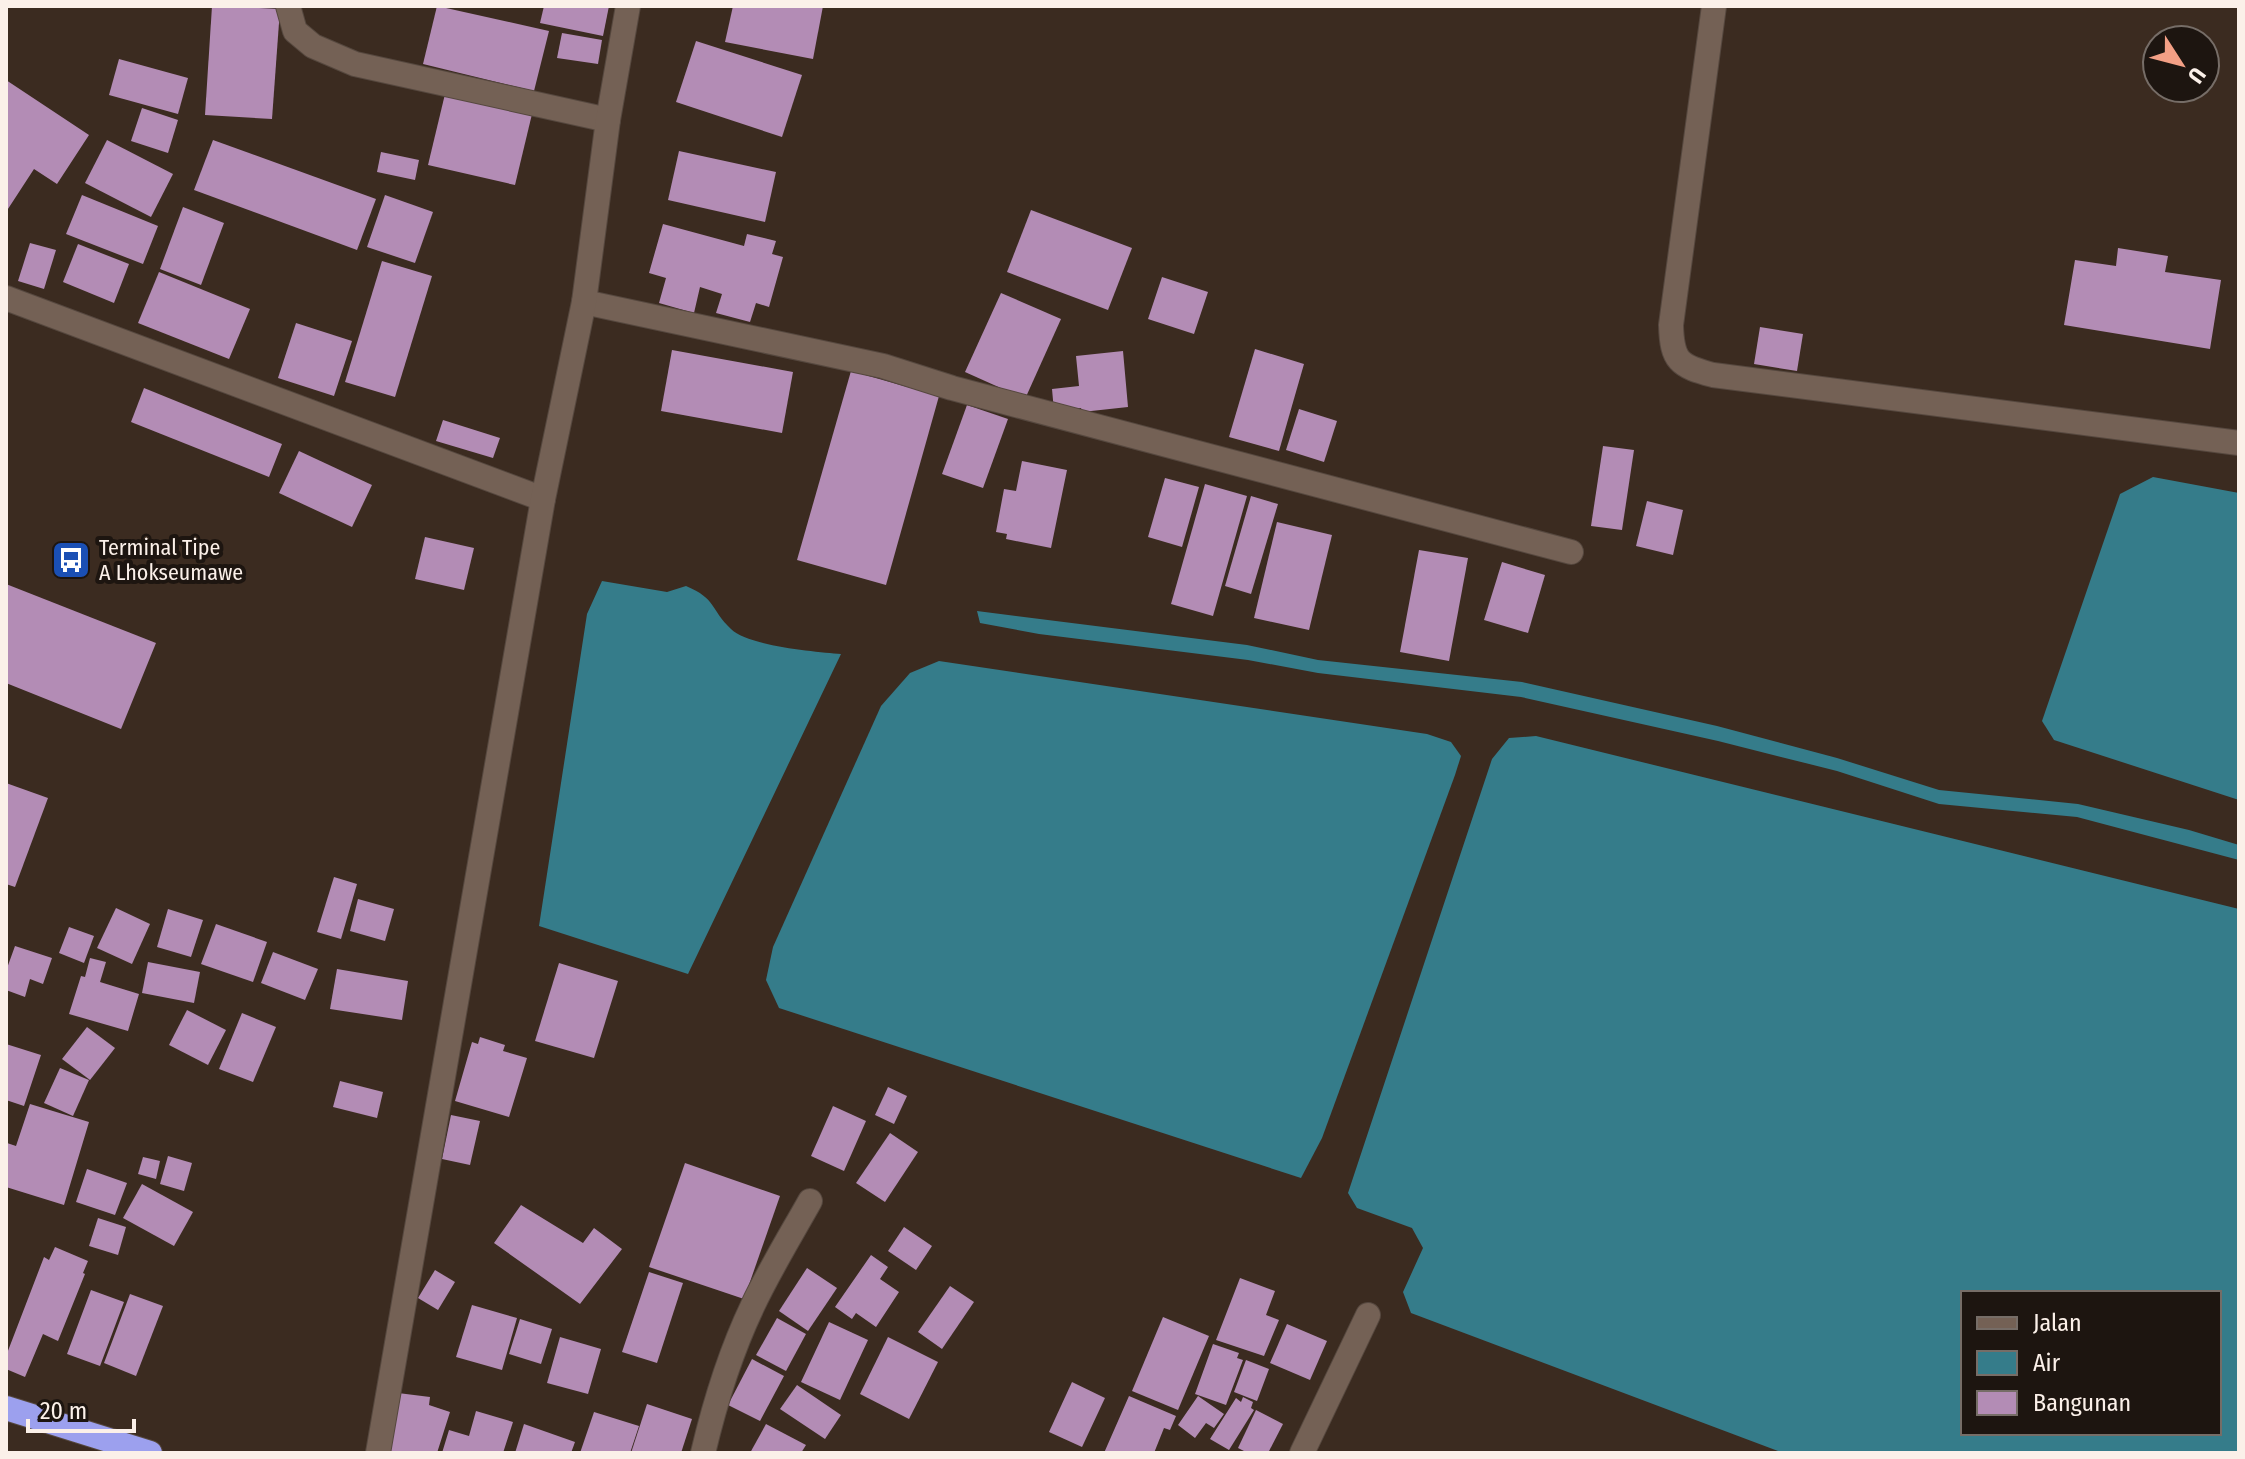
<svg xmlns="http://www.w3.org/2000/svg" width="2245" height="1459" font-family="'Fira Sans Condensed',sans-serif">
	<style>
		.water { fill: #357c8a; fill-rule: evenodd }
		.building { fill: #b38cb5 }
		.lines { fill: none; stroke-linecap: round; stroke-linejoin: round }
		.street-casing { stroke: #56483f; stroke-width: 26 }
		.highway-casing { stroke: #56483f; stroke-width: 26 }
		.street { stroke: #746155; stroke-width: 24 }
		.highway { stroke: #9ca0ee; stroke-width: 24 }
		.labels { text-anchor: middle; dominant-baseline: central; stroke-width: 8; stroke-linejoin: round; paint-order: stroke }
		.poi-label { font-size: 22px; fill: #fbf0e9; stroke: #1d1510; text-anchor: start }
	</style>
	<rect width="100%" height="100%" fill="#3b2b20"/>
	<!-- water -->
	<g class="water">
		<path d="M2153,477L2239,493V800L2054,740L2042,721L2120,494Z"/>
		<path d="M602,581L667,592L686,586C717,599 710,609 731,629C748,646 816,652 841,654L688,974L539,926L587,614Z"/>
		<path d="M977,611L1247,645L1318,660L1522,682L1717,726L1837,758L1939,790L2078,804L2189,830L2239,845V860L2077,817L1939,804L1837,771L1718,741L1521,697L1318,673L1248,660L1039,634L980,623Z"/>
		<path d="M939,661L1427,734L1451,742L1461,756L1455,775L1322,1138L1301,1178L779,1008L766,980L773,947L881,706L910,673Z"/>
		<path d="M1536,736L2239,909V1453H1783L1411,1313L1403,1292L1423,1248L1412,1228L1357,1208L1348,1193L1492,759L1509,738ZM2219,1293V1433H1963V1293Z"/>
	</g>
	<!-- building -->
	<g class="building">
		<path d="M212,6L280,9L272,119L205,115Z"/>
		<path d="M437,6L549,31L534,91L423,64Z"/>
		<path d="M544,6H609L603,36L540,23Z"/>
		<path d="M733,6H823L813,59L725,42Z"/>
		<path d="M562,33L602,40L598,64L557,58Z"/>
		<path d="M696,41L802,75L782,137L676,102Z"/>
		<path d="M119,59L188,78L178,114L109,95Z"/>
		<path d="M6,80L89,135L57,184L34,169L6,212Z"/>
		<path d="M445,94L532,114L515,185L428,165Z"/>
		<path d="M142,108L178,120L168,153L131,141Z"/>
		<path d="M107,140L173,174L151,217L85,183Z"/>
		<path d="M213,140L376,199L357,250L194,190Z"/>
		<path d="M679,151L776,172L765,222L668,200Z"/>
		<path d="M381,152L419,160L415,180L377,172Z"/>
		<path d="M82,195L158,226L143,264L66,234Z"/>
		<path d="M385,195L433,212L415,263L367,247Z"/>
		<path d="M183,207L224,223L201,285L160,269Z"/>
		<path d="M1031,210L1132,248L1108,310L1007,272Z"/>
		<path d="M663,224L744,246L747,234L776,241L772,254L783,257L769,307L756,303L750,322L716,313L722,294L700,287L694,313L659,303L666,278L649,273Z"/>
		<path d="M30,243L56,250L44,289L18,281Z"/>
		<path d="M78,244L129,264L114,303L63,282Z"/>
		<path d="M2118,248L2168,256L2165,272L2221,280L2210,349L2064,325L2075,260L2116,266Z"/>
		<path d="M382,261L432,276L395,397L345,382Z"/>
		<path d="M159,272L250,309L229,359L138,323Z"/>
		<path d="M1162,277L1208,292L1194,334L1148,319Z"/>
		<path d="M1001,293L1061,319L1025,399L965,372Z"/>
		<path d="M296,323L352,341L334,396L278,378Z"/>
		<path d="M1760,327L1803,334L1797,371L1754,364Z"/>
		<path d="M1255,349L1304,364L1279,451L1229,437Z"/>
		<path d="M672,350L793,372L782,433L661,411Z"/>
		<path d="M1123,351L1128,407L1082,412L1081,408L1054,411L1052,389L1079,386L1076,356Z"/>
		<path d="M851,371L939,396L886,585L797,560Z"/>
		<path d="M144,388L282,444L269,477L131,422Z"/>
		<path d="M967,405L1008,419L983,488L942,474Z"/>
		<path d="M1299,409L1337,421L1324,462L1286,450Z"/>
		<path d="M443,420L500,438L493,458L436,441Z"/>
		<path d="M1603,446L1634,450L1622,530L1591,526Z"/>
		<path d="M299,451L372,485L352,527L279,493Z"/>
		<path d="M1022,461L1067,470L1051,548L1006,539L1007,534L996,532L1004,489L1016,491Z"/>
		<path d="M1165,478L1199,487L1182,547L1148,537Z"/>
		<path d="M1205,484L1247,496L1213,616L1171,604Z"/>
		<path d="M1251,496L1278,504L1251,594L1225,586Z"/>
		<path d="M1647,501L1683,510L1673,555L1636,546Z"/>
		<path d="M1277,522L1332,535L1309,630L1254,618Z"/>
		<path d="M425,537L474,548L464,590L415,579Z"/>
		<path d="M1419,550L1468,558L1449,661L1400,652Z"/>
		<path d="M1502,562L1545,575L1528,633L1484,620Z"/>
		<path d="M6,584L156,643L121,729L6,683Z"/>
		<path d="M6,783L48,798L15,887L6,884Z"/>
		<path d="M334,877L357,884L341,939L317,932Z"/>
		<path d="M358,899L394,909L385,941L350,931Z"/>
		<path d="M116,908L150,924L132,964L97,948Z"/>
		<path d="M168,909L203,920L191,957L157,947Z"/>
		<path d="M216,924L267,942L253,982L201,964Z"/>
		<path d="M69,927L94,936L84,963L59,953Z"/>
		<path d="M15,946L52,958L43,984L30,979L25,997L6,990V971Z"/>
		<path d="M273,952L318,969L305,1000L261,983Z"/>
		<path d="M90,958L106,962L100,982L139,994L128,1031L69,1014L81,976L85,977Z"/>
		<path d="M148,962L200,972L194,1003L142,993Z"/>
		<path d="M559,963L618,981L594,1058L535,1041Z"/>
		<path d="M337,969L408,981L402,1020L330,1009Z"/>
		<path d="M187,1010L226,1030L208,1065L169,1045Z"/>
		<path d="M242,1013L276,1027L253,1082L219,1069Z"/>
		<path d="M87,1027L115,1048L90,1080L62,1059Z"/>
		<path d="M480,1037L505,1045L503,1051L527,1058L509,1117L455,1101L472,1042L478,1044Z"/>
		<path d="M6,1044L41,1055L24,1106L6,1100Z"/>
		<path d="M60,1068L89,1080L73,1116L44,1103Z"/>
		<path d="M340,1081L383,1092L377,1118L333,1107Z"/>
		<path d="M888,1087L907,1096L894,1124L875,1115Z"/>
		<path d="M30,1104L89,1122L64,1205L6,1187V1147L7,1143L16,1146Z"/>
		<path d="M833,1106L866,1121L844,1171L811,1156Z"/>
		<path d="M451,1115L480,1121L470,1165L442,1159Z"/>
		<path d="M890,1133L918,1152L885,1202L856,1183Z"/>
		<path d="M168,1156L192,1163L184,1191L160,1184Z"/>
		<path d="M143,1157L160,1161L156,1179L138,1174Z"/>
		<path d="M685,1163L780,1196L744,1299L649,1267Z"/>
		<path d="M87,1169L127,1183L115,1215L76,1202Z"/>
		<path d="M142,1184L193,1212L174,1246L123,1218Z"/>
		<path d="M521,1205L583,1243L594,1228L622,1249L580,1304L494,1243Z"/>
		<path d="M98,1218L126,1227L118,1255L89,1246Z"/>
		<path d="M904,1227L932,1246L916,1270L888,1251Z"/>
		<path d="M55,1247L88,1261L83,1273L85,1274L58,1341L43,1334L25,1377L6,1369V1356L44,1257L49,1260Z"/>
		<path d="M871,1255L888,1267L880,1279L899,1292L876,1327L856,1313L852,1319L835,1307Z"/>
		<path d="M807,1268L837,1288L808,1331L779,1311Z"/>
		<path d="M435,1270L455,1282L438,1310L418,1298Z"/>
		<path d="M649,1272L683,1283L657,1363L622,1352Z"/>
		<path d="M1240,1278L1275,1291L1266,1315L1279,1320L1264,1356L1216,1340Z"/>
		<path d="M950,1286L974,1302L942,1349L918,1332Z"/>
		<path d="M91,1290L124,1302L100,1366L67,1354Z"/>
		<path d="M130,1294L163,1306L136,1376L104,1363Z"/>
		<path d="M472,1305L517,1318L502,1370L456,1357Z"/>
		<path d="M1163,1317L1209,1336L1178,1410L1132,1391Z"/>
		<path d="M777,1318L806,1334L786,1371L756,1355Z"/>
		<path d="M520,1319L552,1329L541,1364L509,1354Z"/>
		<path d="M829,1322L868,1340L840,1400L801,1382Z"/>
		<path d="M1287,1324L1327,1341L1310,1380L1270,1363Z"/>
		<path d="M560,1337L601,1349L588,1394L547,1383Z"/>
		<path d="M888,1337L938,1362L909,1419L860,1394Z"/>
		<path d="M1213,1344L1239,1353L1237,1358L1243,1360L1226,1405L1195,1394Z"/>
		<path d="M752,1359L784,1376L760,1421L728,1405Z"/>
		<path d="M1246,1360L1269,1369L1257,1401L1234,1392Z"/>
		<path d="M1072,1382L1105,1398L1082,1447L1049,1432Z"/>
		<path d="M797,1385L841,1415L825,1439L780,1409Z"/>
		<path d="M398,1393L430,1397L429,1405L450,1412L437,1453H390Z"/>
		<path d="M1129,1396L1176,1416L1170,1430L1164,1428L1154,1453H1104Z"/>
		<path d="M1198,1396L1224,1414L1214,1428L1206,1423L1195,1438L1178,1425Z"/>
		<path d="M1243,1397L1253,1402L1251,1408L1254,1410L1229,1450L1210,1439L1236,1398L1241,1402Z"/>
		<path d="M647,1404L692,1419L681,1453H631Z"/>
		<path d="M1256,1410L1283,1424L1268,1453H1248L1238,1448Z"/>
		<path d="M476,1411L513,1422L503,1453H442L449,1430L469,1436Z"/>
		<path d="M594,1412L639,1426L630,1453H580Z"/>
		<path d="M524,1424L575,1442L571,1453H515Z"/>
		<path d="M766,1424L806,1445L801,1453H750Z"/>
	</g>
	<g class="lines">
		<!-- street casing -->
		<g class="street-casing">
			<g id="street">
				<path d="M288,6L295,31L313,46L355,64L608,120"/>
				<path d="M1714,6L1671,325C1672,361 1679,366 1713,375L2239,443"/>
				<path d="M6,298L543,499"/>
				<path d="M584,302L883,366L952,388L1571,552"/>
				<path d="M378,1453L543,499L584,302L608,120L628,6"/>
				<path d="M703,1453C715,1402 730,1353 753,1305C770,1269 791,1235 810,1201"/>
				<path d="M1302,1453L1368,1315"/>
			</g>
		</g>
		<!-- highway casing -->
		<g class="highway-casing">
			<path id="highway" d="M6,1408L150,1453"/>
		</g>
		<!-- street -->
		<use href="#street" class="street"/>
		<!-- highway -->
		<use href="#highway" class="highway"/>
	</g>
	<!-- icons -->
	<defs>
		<g id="bus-square" transform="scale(2)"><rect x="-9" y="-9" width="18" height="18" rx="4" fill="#1a4fb4" stroke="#1d1510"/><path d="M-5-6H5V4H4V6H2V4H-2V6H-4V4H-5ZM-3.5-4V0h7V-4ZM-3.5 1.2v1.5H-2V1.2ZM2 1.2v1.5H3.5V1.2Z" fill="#fff"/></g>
	</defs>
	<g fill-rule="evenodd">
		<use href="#bus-square" x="71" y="560"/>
	</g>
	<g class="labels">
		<!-- poi labels -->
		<g class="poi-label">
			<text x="99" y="547">Terminal Tipe<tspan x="99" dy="25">A Lhokseumawe</tspan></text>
		</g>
	</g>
	<!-- border -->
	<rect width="2245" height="1459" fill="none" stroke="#fbf0e9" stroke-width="16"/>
	<!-- legend -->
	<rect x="1961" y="1291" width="260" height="144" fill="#1d1510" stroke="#766d67" stroke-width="2"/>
	<rect x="1977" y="1317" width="40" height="12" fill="#746155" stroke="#766d67" stroke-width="2"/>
	<text x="2033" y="1331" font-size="24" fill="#fbf0e9">Jalan</text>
	<rect x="1977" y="1351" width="40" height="24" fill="#357c8a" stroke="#766d67" stroke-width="2"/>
	<text x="2033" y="1371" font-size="24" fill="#fbf0e9">Air</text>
	<rect x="1977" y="1391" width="40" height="24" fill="#b38cb5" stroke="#766d67" stroke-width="2"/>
	<text x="2033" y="1411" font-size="24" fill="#fbf0e9">Bangunan</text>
	<!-- north arrow -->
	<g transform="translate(2181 64) rotate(126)"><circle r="38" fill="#1d1510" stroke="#766d67" stroke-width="2"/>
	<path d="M0-6L14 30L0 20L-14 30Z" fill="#f39f85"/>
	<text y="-12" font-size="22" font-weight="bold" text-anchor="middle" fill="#fbf0e9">U</text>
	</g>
	<!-- scale -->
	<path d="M28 1419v12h106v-12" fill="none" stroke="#fbf0e9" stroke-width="4"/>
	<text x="40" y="1419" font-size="24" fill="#fbf0e9" stroke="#1d1510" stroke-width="6" paint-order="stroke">20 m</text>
</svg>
